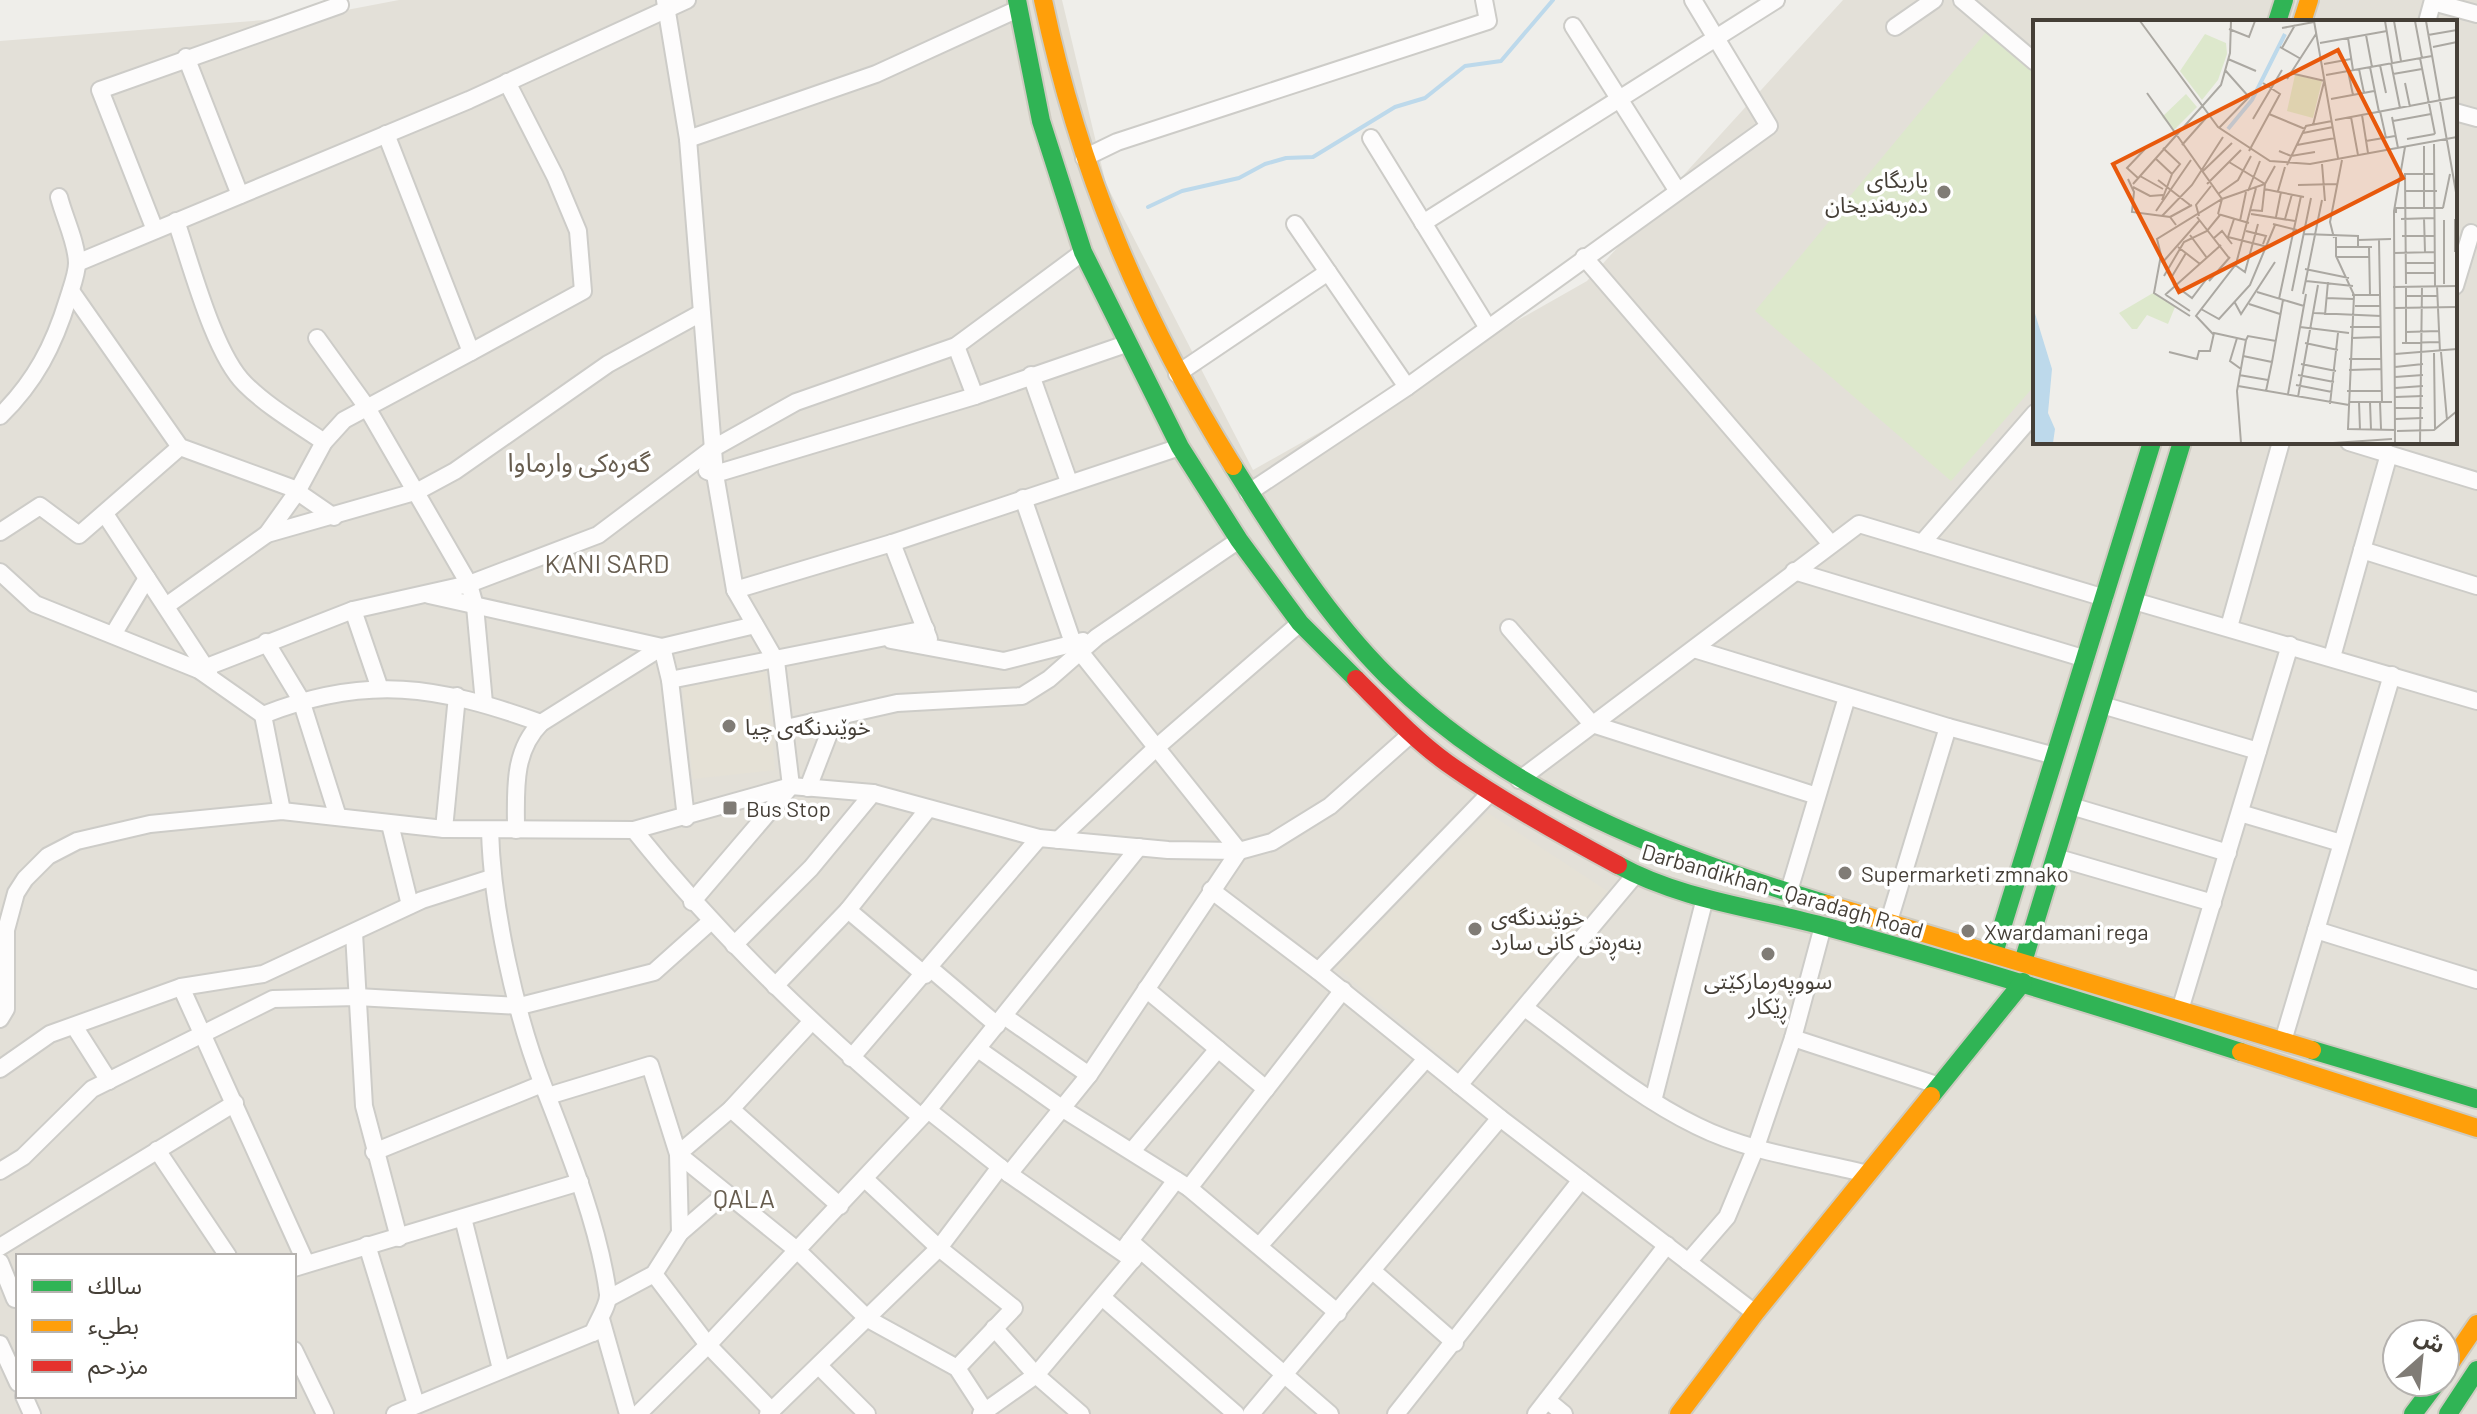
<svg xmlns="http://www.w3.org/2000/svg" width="2477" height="1414" font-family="Barlow,'Noto Sans Arabic',sans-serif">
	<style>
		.residential { fill: #e3e0d8; fill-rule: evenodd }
		.education { fill: #e5e1d6 }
		.green { fill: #dde8cc }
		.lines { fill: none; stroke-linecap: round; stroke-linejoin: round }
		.stream { stroke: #bdd9eb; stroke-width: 4 }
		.street-casing { stroke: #cdccc8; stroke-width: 20 }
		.fast-casing { stroke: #cecbc1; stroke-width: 22 }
		.slow-casing { stroke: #cecbc1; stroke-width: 22 }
		.jam-casing { stroke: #cecbc1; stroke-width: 22 }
		.street { stroke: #fdfcfc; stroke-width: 16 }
		.fast { stroke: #30b455; stroke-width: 18 }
		.slow { stroke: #ff9f0a; stroke-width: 18 }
		.jam { stroke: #e5322d; stroke-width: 18 }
		.poi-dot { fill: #807c76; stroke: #fff; stroke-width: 3 }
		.labels { text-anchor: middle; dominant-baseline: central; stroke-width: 7; stroke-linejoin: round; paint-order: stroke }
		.poi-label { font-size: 22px; fill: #453f37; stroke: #fff; text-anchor: start }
		.street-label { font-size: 22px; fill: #453f37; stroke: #fff }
		.quarter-label { font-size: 26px; fill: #675d4f; stroke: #fff }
		.inset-river { fill: none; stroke: #bdd9eb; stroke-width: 4 }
		.inset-road { fill: none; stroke: #aba8a2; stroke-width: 2 }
		.view { fill: #e8590c; fill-opacity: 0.15; stroke: #e8590c; stroke-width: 4 }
		.inset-edge { fill: none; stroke: #453f37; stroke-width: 4 }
	</style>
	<rect width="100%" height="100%" fill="#efeeea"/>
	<!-- residential -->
	<path class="residential" d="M399,0H1062L1106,184L1253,470L1587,281L1843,0H2477V1414H0V41L315,16ZM2035,22H2455V442H2035ZM18,1256H294V1396H18ZM2397,1334H2445V1382H2397Z"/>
	<!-- education -->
	<g class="education">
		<path d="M766,671L775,770L693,779L682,683Z"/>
		<path d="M1488,813L1609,892L1461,1071L1336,967Z"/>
	</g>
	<!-- green -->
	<path class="green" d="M1986,32L2035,72V385L1951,481L1755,311Z"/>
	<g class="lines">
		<!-- stream -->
		<path class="stream" d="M1148,207L1182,191L1239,178L1265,164L1286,158L1313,157L1395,107L1425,98L1465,66L1501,61L1553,0"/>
		<!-- street casing -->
		<g class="street-casing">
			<g id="street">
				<path d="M665,0L688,139L715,474L735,590L776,661L791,786L692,902"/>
				<path d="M1962,0L2035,62"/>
				<path d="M2433,2L2477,14"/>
				<path d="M2427,22L2433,0"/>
				<path d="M1573,26L1677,190"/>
				<path d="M1895,27L1934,0"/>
				<path d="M186,57L240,195"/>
				<path d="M2455,112L2477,118"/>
				<path d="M1371,138L1488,328"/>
				<path d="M688,139L876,74L1018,9"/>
				<path d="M1084,158L1117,142L1488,21L1484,0"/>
				<path d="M176,221C191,264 214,354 245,384C268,407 298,424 324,442"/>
				<path d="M1423,223L1776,0"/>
				<path d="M1295,224L1407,387"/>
				<path d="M155,230L100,90L340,5"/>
				<path d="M1584,257L1831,544"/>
				<path d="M77,263L469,100L687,0"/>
				<path d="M2455,286L2471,233"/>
				<path d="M71,291L180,447L292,488L334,517"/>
				<path d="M317,338L366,406L469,584L475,606L484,703"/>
				<path d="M956,346L975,396"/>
				<path d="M471,352L583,291L578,231L555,176L507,82"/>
				<path d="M1177,374L1328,272"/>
				<path d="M1031,375L1069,482"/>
				<path d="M0,416C35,382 54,345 68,299C71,289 77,274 77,263C77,243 64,217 59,197"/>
				<path d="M2349,442L2477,481"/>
				<path d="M707,471L715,474L975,396L1129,343"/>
				<path d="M1248,493L1407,387L1769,126L1693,0"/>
				<path d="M105,514L209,673"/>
				<path d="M0,532L40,506L79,535L180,447"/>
				<path d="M267,534L297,492L324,442L344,420L471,352L386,134"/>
				<path d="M892,543L929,639"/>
				<path d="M1922,543L2035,413"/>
				<path d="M2362,550L2477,586"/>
				<path d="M1794,571L2086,659"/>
				<path d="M0,572L35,604L199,670L263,715L282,811"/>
				<path d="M735,590L892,543L1180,447"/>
				<path d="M429,595L662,647"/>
				<path d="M2134,601L2477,701"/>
				<path d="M166,606L267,534L418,491L455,471L608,364L701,313"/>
				<path d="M353,610L380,689"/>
				<path d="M2229,627L2281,442"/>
				<path d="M1509,628L1592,724L1817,796"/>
				<path d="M114,633L147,578"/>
				<path d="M891,640L1004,661L1083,641"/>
				<path d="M266,642L301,700L338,817"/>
				<path d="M662,647L670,680L686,818"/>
				<path d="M1694,649L1948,727L2055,756"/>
				<path d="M2332,657L2389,454"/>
				<path d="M199,670L353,610L469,584L598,535L712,449L796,402L956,346L1083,252"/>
				<path d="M670,680L926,629"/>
				<path d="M2102,705L2258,751"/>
				<path d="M263,715C367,674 438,686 541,723"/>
				<path d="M786,728L897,703L1022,696L1049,679L1097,637L1239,540"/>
				<path d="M1519,780L1859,524L2105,598"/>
				<path d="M808,788L835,718"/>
				<path d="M2071,806L2228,853"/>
				<path d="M2240,813L2341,843"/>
				<path d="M390,824L410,905"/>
				<path d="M444,829L457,696"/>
				<path d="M490,830C492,908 515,1013 543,1085C568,1149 599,1226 608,1294C609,1305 597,1322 593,1333"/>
				<path d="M516,830C516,792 512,752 541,723L662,647L755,625"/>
				<path d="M634,830C720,938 816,1028 921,1117"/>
				<path d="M1058,840L1157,747L1300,623"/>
				<path d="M2055,857L2213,903"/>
				<path d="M1211,890L1318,971L1500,1118L1755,1313"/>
				<path d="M1789,891L1847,697"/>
				<path d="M848,910L925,975"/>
				<path d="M1889,921L1948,727"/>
				<path d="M2316,930L2477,980"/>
				<path d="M354,933L364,1106L399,1238"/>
				<path d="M734,945L811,868L873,793"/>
				<path d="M931,969L997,1025"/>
				<path d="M1318,971L1491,792"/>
				<path d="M775,986L848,910L928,809"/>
				<path d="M181,987L306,1263"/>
				<path d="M1146,989L1266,1089"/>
				<path d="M1525,1008C1580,1048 1635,1096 1697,1126C1749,1152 1811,1160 1868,1174"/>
				<path d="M2180,1010L2290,645"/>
				<path d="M1004,1016L1089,1075L1239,851L1073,643L1023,498"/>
				<path d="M0,1019L6,1009V930L16,893L25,879L48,856L77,841L150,824L282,811L444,829L634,830L791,786L873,793L1039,838L1168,850L1239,851L1272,842L1330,806L1411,734"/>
				<path d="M812,1021L731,1109L678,1154L798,1251L868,1319L957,1368L985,1411"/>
				<path d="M74,1026L109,1081"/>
				<path d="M1793,1038L1940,1086"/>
				<path d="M2283,1041L2392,675"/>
				<path d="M978,1049L1063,1109L1189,1188L1338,1313"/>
				<path d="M851,1058L1039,838"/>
				<path d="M0,1069L50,1034L181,987L263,974L422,900L491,878"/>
				<path d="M1459,1085L1635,875"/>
				<path d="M548,1096L650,1065L678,1154L680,1233"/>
				<path d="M1653,1101L1705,898"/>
				<path d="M731,1109L840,1206"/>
				<path d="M928,1110L1009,1174L1133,1260"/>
				<path d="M157,1150L228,1256"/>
				<path d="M1132,1151L1218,1049"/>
				<path d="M374,1152L542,1084"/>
				<path d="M0,1171L23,1157L92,1089L273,999L357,997L520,1006L654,972L710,922"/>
				<path d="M1009,1174L1089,1075"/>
				<path d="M865,1179L939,1248L1014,1308L957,1368"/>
				<path d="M1189,1188L1343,990"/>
				<path d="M463,1218L501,1369"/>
				<path d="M1130,1241L1330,1414"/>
				<path d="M367,1245L416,1404"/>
				<path d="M1260,1245L1426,1059"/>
				<path d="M0,1247L235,1103"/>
				<path d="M1124,1249L1176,1180"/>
				<path d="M0,1262L15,1299"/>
				<path d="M1688,1262L1727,1217L1756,1147L1793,1038L1823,926"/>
				<path d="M294,1268L580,1182"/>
				<path d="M1374,1272L1455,1343"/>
				<path d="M654,1274L708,1345L772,1411"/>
				<path d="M1102,1297L1236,1414"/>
				<path d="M609,1298L654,1274L680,1233L725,1194"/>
				<path d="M601,1319L628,1414"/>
				<path d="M994,1328L1036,1375L1081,1414"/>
				<path d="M0,1344L18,1383"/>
				<path d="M294,1350L325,1414"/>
				<path d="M820,1367L867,1414"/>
				<path d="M24,1396L32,1414"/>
				<path d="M1547,1400L1564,1414"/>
				<path d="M395,1414L602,1329"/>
				<path d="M638,1414L708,1345L928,1110L1139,847"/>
				<path d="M768,1414L939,1248L1000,1167"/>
				<path d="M981,1414L1036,1375L1140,1251"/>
				<path d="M1251,1414L1500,1118"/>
				<path d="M1396,1414L1581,1180"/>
				<path d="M1536,1414L1667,1245"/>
			</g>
		</g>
		<!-- fast casing -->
		<g class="fast-casing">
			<g id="fast">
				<path d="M1017,0L1041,121L1083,252L1180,447L1239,540L1300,623L1356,679"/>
				<path d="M2277,22L2284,0"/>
				<path d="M1233,466C1278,538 1327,617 1388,677C1509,796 1667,856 1827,904"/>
				<path d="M1618,865C1681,900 1758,908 1827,927C1966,965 2104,1008 2241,1052"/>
				<path d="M1994,953L2152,442"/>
				<path d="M2023,962L2182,442"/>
				<path d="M2312,1050L2477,1099"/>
				<path d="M1931,1096L2023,982"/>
				<path d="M2413,1414L2437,1382"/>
				<path d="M2448,1414L2477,1370"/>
			</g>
		</g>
		<!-- slow casing -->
		<g class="slow-casing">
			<g id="slow">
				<path d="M1043,0C1079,171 1141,318 1233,466"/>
				<path d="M2302,22L2309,0"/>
				<path d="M1827,904L2312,1050"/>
				<path d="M2241,1052L2477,1128"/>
				<path d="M2445,1371L2477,1324"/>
				<path d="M1679,1414L1755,1313L1931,1096"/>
			</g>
		</g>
		<!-- jam casing -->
		<g class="jam-casing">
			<path id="jam" d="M1356,679C1386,709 1414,739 1447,763C1501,801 1560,834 1618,865"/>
		</g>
		<!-- street -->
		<use href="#street" class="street"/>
		<!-- fast -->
		<use href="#fast" class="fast"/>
		<!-- slow -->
		<use href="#slow" class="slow"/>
		<!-- jam -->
		<use href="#jam" class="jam"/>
	</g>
	<!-- markers -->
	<g class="poi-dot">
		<circle cx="1944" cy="192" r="8"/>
		<circle cx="729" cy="726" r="8"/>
		<rect x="722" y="800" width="16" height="16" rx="4"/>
		<circle cx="1845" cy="873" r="8"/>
		<circle cx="1475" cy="929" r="8"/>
		<circle cx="1968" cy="931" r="8"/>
		<circle cx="1768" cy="954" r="8"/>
	</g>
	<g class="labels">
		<!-- poi labels -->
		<g class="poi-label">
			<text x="1928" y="179" text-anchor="end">یاریگاى<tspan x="1928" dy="25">ده‌ربه‌ندیخان</tspan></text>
			<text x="745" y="726">خوێندنگەی چیا</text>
			<text x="746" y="808">Bus Stop</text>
			<text x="1861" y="873">Supermarketi zmnako</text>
			<text x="1491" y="916">خوێندنگەی<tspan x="1491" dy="25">بنەڕەتی کانی سارد</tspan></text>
			<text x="1984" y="931">Xwardamani rega</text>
			<text x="1768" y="980" text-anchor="middle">سووپەرمارکێتی<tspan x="1768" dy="25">ڕێکار</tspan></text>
		</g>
		<!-- street labels -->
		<g class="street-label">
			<text transform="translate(1783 890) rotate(16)">Darbandikhan - Qaradagh Road</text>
		</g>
		<!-- quarter labels -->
		<g class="quarter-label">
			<text x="579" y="461">گەرەکی وارماوا</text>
			<text x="607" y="562">KANI SARD</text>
			<text x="744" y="1197">QALA</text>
		</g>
	</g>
	<!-- overview -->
	<g transform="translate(2033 20)">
		<rect width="424" height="424" fill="#efeeea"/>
		<path d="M172,14L193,23L194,34L185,60L169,80L147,51ZM262,55L289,61L280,98L254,91ZM153,74L164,87L141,110L129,97ZM120,273L142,287L135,304L114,295L104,309H99L86,293Z" fill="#dde8cc"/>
		<path d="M0,287L19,349L15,393L22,409L20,423H0Z" fill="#bdd9eb"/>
		<path class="inset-river" d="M195,109L219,80L252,14"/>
		<path class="inset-road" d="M107,1L185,107L237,141L277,144L424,117M281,1L305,138M352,1L359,43M361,1L368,41M382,1L389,38M393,1L424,178M249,8L281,2M196,9L216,17L222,1M333,15L339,47M395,15L424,10M315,18L320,50M287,23L354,11M247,27L268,39M400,27L424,22M249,28L262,5M387,38L402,114M195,39L223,51M358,43L367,88M291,44L318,39M347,45L353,73M337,47L346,92M326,49L331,73M315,51L320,75M257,53L292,61M360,54L389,49M293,55L399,36M254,59L283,14M372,63L377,87M114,73L189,179L185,194M298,79L341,71M347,91L353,118M236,94L272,109M329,95L335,133M318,97L325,135M359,97L365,128M220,99L249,50M302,100L424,77M360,101L398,94M280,105L291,62M186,108L216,77L192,50M270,113L300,107M374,119L402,114M333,121L362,116M401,124L402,266M149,125L173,98M264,125L302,118M391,126V188M130,128L147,144L139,154M216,131L247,74L230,63M246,131L258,136L282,132M122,138L139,154L129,180M196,142L232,164L229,191L218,190M289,144L292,181M254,145L273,106L299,101M170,151L199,123M107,156L130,169M105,158L94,148L112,129M95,159L101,172L99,192L137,197L143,205M125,160L157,185M100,164L188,65L197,33L198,1M174,164L208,130M265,165L304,164M100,167L117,176L130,175M231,169L271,177M215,171L227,141M245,171L252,147M372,171H404M185,174L205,160L218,136M410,188L417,154M123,191L158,140M363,193V188H410M185,194L216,203M218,194L262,201M129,196L159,165L190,117M166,196L163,185L178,166M137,197L159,185M164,197L196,238M243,197L248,172M391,198L392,232M201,199L195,217L235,227M252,199L259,174M368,199L401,198M411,200V264M207,201L213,172M240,204L264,210M213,211L233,216L230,224M271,214L325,216V227M157,215L174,238M303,216V236L321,275L315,409L363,410M369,216H401M181,218L189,211L199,224M301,218L297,202L309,140M325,220L358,219M346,220L349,382M145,227L167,244M303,227H339M336,227L337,275M422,232V199M361,233L402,232M304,237H336M129,243L166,201M373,243H402M202,245L212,252L225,204M272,249L316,258M373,253H402M131,256L151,222L174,211L187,195M138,258L153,233M176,261L197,237M273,261L320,266M140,264L159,278L175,257M373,264L372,154H401M373,266V323M404,266L407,332M360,267L424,266M259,271L278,178M224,272L271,286M270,274L289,180M132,275L188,225M133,275L157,291M319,275H348M373,276H404M293,278L320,279M246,279L268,176M201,281L208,294L242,242M216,284L247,294M322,286H348M361,288L424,287M168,289L186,299L217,265L242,205M281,293L348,296M292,295L295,262M157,296L121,273L128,235L124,219L189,179L232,164L242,146M267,307L316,313M317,307H348M373,312L406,311M180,314L163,296L203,244L223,168M204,318L197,341L208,349M318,318L348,317M213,320L215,316L243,321M272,323L305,330M369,323L406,322M136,332L164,339L166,331H177L181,313L213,320L204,371L208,423M408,332L414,400M401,333L402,409M362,334L424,329M210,336L239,342L250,280M316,339H348M268,344L303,351M362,347L390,344M316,350L348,349M206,355L235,360M265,355L301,362M362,357L390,355M263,365L299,372M205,366L316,385M362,368L390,366M233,371L239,342M314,371H349M255,374L273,274M265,377L285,265M362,377L390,376M316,382H359M326,382L327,410M337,382L338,410M347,382L348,409M297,384L305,313M362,388H390M362,399L390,398M364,411L401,410L424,391M300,423L359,419M362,423L361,191L372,127M387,423L389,266"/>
		<path class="view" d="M305,30L370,158L146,272L80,144Z"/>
		<rect width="424" height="424" class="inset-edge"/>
	</g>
	<!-- legend -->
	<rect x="16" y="1254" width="280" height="144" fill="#ffffff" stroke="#b5b2af" stroke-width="2"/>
	<rect x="32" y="1280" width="40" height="12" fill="#30b455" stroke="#b5b2af" stroke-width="2"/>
	<text x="88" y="1294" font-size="24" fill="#453f37">سالك</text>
	<rect x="32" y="1320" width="40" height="12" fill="#ff9f0a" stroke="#b5b2af" stroke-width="2"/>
	<text x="88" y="1334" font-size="24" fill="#453f37">بطيء</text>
	<rect x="32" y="1360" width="40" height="12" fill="#e5322d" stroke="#b5b2af" stroke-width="2"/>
	<text x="88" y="1374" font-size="24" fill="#453f37">مزدحم</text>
	<!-- north arrow -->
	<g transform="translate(2421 1358) rotate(27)"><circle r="38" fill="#ffffff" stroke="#b5b2af" stroke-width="2"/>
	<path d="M0-6L14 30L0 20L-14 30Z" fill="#807c76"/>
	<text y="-12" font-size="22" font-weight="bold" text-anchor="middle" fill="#453f37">ش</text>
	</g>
</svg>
